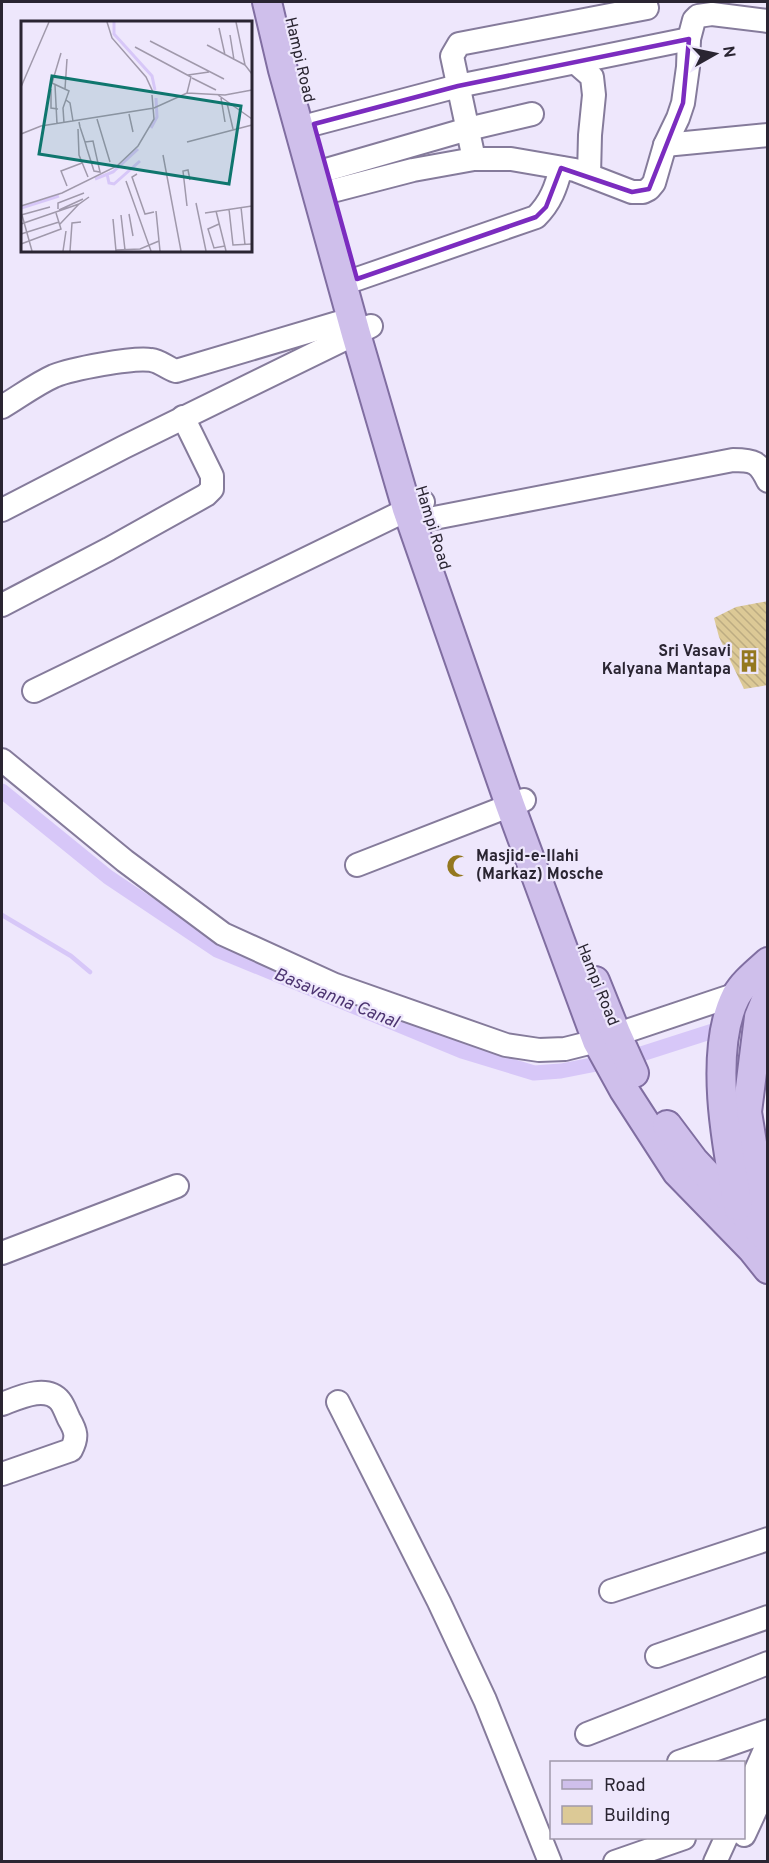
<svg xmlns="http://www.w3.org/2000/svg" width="769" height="1863" font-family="Overpass,sans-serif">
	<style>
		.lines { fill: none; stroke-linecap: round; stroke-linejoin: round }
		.stream { stroke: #d7c7f8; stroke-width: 4.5 }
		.canal { stroke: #d7c7f8; stroke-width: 15 }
		.building { fill: url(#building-back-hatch) }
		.minor-casing { stroke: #857b9b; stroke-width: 26 }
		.major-casing { stroke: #806ea1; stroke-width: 32 }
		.minor { stroke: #fff; stroke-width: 22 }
		.major { stroke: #cfbfeb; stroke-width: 28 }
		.marked { fill: none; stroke: #7b2cbf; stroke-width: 4.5; stroke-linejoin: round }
		.labels { text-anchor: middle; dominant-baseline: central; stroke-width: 4.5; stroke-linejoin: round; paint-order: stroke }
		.street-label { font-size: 16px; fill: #2a2532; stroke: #eee7fc }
		.poi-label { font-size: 16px; font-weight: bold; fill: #2a2532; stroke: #eee7fc; text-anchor: end }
		.water-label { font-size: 18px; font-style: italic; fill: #4d3571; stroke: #eee7fc }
		.inset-river { fill: none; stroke: #d7c7f8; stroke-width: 3 }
		.inset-road { fill: none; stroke: #a099ab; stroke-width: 1.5 }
		.view { fill: #0f766e; fill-opacity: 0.15; stroke: #0f766e; stroke-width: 3 }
		.inset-edge { fill: none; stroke: #2a2532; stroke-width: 3 }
	</style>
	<defs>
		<pattern id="building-back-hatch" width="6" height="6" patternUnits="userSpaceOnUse" patternTransform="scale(1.5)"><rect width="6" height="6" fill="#dcc996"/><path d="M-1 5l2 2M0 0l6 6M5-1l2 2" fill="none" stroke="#bdac82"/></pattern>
	</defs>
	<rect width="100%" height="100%" fill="#eee7fc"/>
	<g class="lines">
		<!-- stream -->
		<path class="stream" d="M2,915L71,956L90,972"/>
		<!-- canal -->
		<path class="canal" d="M2,791L108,877L217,950L462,1051L534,1073L561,1071L632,1057L713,1031"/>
	</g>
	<!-- building -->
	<path class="building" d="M768,601V685L744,689L719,637L714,618L736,607Z"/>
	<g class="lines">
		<!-- minor casing -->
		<g class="minor-casing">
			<g id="minor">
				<path d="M576,63L592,77L594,95L590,135L589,175"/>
				<path d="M314,124L458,86L689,39"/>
				<path d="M665,145L768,135"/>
				<path d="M474,159L452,56L459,44L647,8"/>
				<path d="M326,170L468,129L532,114"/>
				<path d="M332,191L413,170L474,159H511L575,170L632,192H643L649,189L654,183L665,145L678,118L683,103L688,67L689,39L694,20L698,16L712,14L768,21"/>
				<path d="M357,279L536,217C551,202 556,187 561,168"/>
				<path d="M2,407C19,397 36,384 54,376C71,369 133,357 151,360C160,361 167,368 176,371L351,319"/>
				<path d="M2,510L124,447L371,326"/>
				<path d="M429,519L733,460C754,460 759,462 768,481"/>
				<path d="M2,605L109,549L206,495L212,489V476L183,417"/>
				<path d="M34,691L423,502"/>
				<path d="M2,760L125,861L223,934L335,985L506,1045L539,1050L565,1049L597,1041L737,994"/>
				<path d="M357,865L524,800"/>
				<path d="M2,1253L177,1186"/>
				<path d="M338,1402L439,1602L485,1700L550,1862"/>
				<path d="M2,1404C18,1398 46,1384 60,1401C64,1406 66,1413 69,1419C76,1431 78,1437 71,1450L2,1474"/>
				<path d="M611,1591L768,1539"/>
				<path d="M657,1656L768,1617"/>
				<path d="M587,1734L768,1663"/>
				<path d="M679,1762L768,1731"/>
				<path d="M744,1797L768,1743"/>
				<path d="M744,1835L768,1783"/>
				<path d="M615,1862L684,1838"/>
				<path d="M715,1862L726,1838"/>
			</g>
		</g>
		<!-- major casing -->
		<g class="major-casing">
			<g id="major">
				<path d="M267,2L283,70L356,334L407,509L510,805L597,1041L624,1090L677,1172L752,1249L768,1269"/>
				<path d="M595,981L616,1033L634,1073"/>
				<path d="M768,995L759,1017L747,1112L762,1205L768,1221"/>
				<path d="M667,1125L694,1161L768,1239"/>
				<path d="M738,1206C727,1148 708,1051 736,996C743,983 757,972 768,962"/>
			</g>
		</g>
		<!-- minor -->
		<use href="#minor" class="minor"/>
		<!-- major -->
		<use href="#major" class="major"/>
	</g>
	<!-- marked area -->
	<path class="marked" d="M689,39L683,103L649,189L632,192L561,168L546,207L536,217L357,279L314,124L458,86Z"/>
	<!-- icons -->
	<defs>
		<g id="building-bare" transform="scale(1.8)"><path d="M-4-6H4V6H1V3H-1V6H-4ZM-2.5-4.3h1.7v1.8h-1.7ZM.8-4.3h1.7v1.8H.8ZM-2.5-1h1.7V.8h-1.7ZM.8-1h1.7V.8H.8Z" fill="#94781f" stroke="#eee7fc" stroke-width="2.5" paint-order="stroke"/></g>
		<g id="mosque-bare" transform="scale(1.8)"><path d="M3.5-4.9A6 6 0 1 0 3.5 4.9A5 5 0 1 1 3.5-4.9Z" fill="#94781f" stroke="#eee7fc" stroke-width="2.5" paint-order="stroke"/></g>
	</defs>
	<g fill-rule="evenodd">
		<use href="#building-bare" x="749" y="661"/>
		<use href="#mosque-bare" x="458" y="866"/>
	</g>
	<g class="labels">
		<!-- street labels -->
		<g class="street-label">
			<text transform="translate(299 60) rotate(77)">Hampi Road</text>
			<text transform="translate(432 528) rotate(73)">Hampi Road</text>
			<text transform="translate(597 985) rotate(68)">Hampi Road</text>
		</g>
		<!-- poi labels -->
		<g class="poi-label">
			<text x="731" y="652">Sri Vasavi<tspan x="731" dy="18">Kalyana Mantapa</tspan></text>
			<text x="476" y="857" text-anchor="start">Masjid-e-Ilahi<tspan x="476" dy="18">(Markaz) Mosche</tspan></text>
		</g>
		<!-- water labels -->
		<g class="water-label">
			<text transform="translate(336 999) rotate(22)">Basavanna Canal</text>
		</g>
	</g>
	<!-- overview -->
	<g transform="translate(21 21)">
		<rect width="231" height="231" fill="#eee7fc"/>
		<path class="inset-river" d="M93,1V13L131,55L134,69M130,107L136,96L135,77M86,153L88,162L93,163L119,140M74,158L92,151L117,128M0,187L38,175"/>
		<path class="inset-road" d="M86,1L91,17L125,56L132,71L156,75M215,1L224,44L231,53M198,7L204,34M209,14L213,39M129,20L203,58M186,24L224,44M114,26L170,56L166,72M40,32L31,62L48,70L42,87L43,102M167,54L188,51M171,57L195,69M34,64L36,103M0,66L28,1M30,68V87L37,88M44,68L46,38M197,74L231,98M200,77L204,101M45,79L49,82L52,100M206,82L212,108M108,93L112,111M76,98L89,141M58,101L59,106L64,121L66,128L73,150L79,151L72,120L64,121M57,108L58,134L67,156M0,113L20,105L133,87L166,72L204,74L231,69M166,121L231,104M142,134L160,230M116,153L111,156L124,193L133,191M105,160L130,230M46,165L40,150L61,142M175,182L185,230M0,185L41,172L96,145L117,125L133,98L131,74M166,185L162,150L167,149L169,159M220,186L224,224M37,188V182L63,172M208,188L212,224L231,223M38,189L62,178M135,190L139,230M195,190L205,230M184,192L231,185M108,193L112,215M0,194L29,186M1,194L11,230M100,194L104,229M92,198L95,230M0,203L58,183L68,176M39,203L58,183M198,203L187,208L193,227L204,225M0,213L38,201M0,223L40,208L35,192M95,229L119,228L138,220M42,230L45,210M49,230L51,202L60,201"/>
		<path class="view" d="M31,55L220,85L208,163L18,133Z"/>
		<rect width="231" height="231" class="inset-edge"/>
	</g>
	<!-- border -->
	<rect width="769" height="1863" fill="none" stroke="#2a2532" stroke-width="6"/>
	<!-- legend -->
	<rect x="550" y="1761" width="195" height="78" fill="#eee7fc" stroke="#a099ab" stroke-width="1.5"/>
	<rect x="562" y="1780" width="30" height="9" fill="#cfbfeb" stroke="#a099ab" stroke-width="1.5"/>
	<text x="604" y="1791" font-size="18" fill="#2a2532">Road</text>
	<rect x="562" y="1806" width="30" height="18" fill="#dcc996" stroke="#a099ab" stroke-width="1.5"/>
	<text x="604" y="1821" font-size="18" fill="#2a2532">Building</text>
	<!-- north arrow -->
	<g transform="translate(715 54) rotate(81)" stroke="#eee7fc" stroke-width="4.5" paint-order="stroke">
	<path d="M0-4.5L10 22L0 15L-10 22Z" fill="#2a2532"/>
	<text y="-9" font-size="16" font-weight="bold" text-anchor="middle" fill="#2a2532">N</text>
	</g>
</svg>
